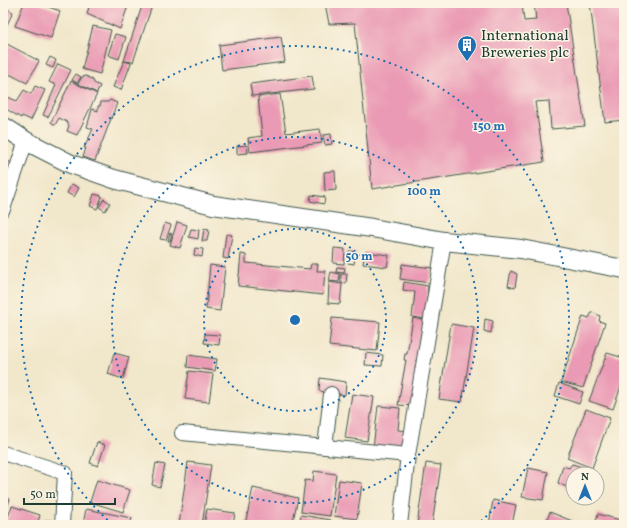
<svg xmlns="http://www.w3.org/2000/svg" width="627" height="528" font-family="Vollkorn,serif">
	<style>
		.building { fill: #ea9ab4 }
		.lines { fill: none; stroke-linecap: round; stroke-linejoin: round }
		.minor-casing { stroke: #3e564b; stroke-width: 16 }
		.major-casing { stroke: #3e564b; stroke-width: 20 }
		.minor { stroke: #fff; stroke-width: 14 }
		.major { stroke: #fff; stroke-width: 18 }
		.ring { fill: none; stroke: #1f6fb2; stroke-width: 2; stroke-dasharray: 2 4 }
		.labels { text-anchor: middle; dominant-baseline: central; stroke-width: 3; stroke-linejoin: round; paint-order: stroke }
		.poi-label { font-size: 15px; fill: #1f3d34; stroke: #fcf5e5; text-anchor: start }
		.centre { fill: #1f6fb2; stroke: #fcf5e5; stroke-width: 2 }
		.ring-label { font-size: 12px; text-anchor: middle; font-weight: bold; fill: #1f6fb2; stroke: #fcf5e5; stroke-width: 3; stroke-linejoin: round; paint-order: stroke }
	</style>
	<rect width="100%" height="100%" fill="#fcf5e5"/>
	<filter id="ink" filterUnits="userSpaceOnUse"><feTurbulence type="fractalNoise" baseFrequency=".025" numOctaves="2"/><feDisplacementMap in="SourceGraphic" scale="8" xChannelSelector="R" yChannelSelector="G"/><feConvolveMatrix kernelMatrix="1 2 1 2 8 2 1 2 1" color-interpolation-filters="sRGB"/></filter>
	<filter id="wash" filterUnits="userSpaceOnUse"><feTurbulence type="fractalNoise" baseFrequency=".012" numOctaves="4" result="noise"/><feDisplacementMap in="SourceGraphic" scale="16" xChannelSelector="R" yChannelSelector="G"/><feGaussianBlur stdDeviation="0.9" result="paint"/><feColorMatrix in="noise" values="0 0 0 0 0 0 0 0 0 0 0 0 0 0 0 0 0 1.4 0 .05"/><feComposite in="paint" operator="in"/></filter>
	<g filter="url(#wash)">
		<rect width="100%" height="100%" fill="#f1e7cb"/>
		<g id="blocks">
			<!-- building -->
			<g class="building">
				<path d="M24,3H37L60,11L51,38L15,26Z"/>
				<path d="M57,3H61L60,7L56,6Z"/>
				<path d="M90,3H129L120,29L87,14Z"/>
				<path d="M143,3H153L133,62L124,61L131,63L121,90L113,87L124,61Z"/>
				<path d="M325,3H522L524,21L536,20L534,3H566L585,126L551,129L549,101L535,102L544,162L372,189L355,23L329,24Z"/>
				<path d="M590,3H624V120L605,122Z"/>
				<path d="M3,7L13,12L5,29L3,28Z"/>
				<path d="M93,26L111,30L100,74L82,69Z"/>
				<path d="M115,34L126,37L119,59L108,55Z"/>
				<path d="M281,37L285,62L222,70L219,45Z"/>
				<path d="M7,44L39,61L27,83L3,71V51Z"/>
				<path d="M50,57L56,60L53,68L46,65Z"/>
				<path d="M58,64L71,70L48,117L43,115L56,85L49,82Z"/>
				<path d="M76,74L81,77L77,83L72,80Z"/>
				<path d="M86,76L93,80L94,83L100,86L97,93L78,84L82,77Z"/>
				<path d="M312,76L314,89L252,96L250,84Z"/>
				<path d="M71,81L97,94L77,135L67,131L69,126L67,122L59,118L55,125L51,122Z"/>
				<path d="M35,86L45,90L31,120L22,116L21,118L3,107V95L17,101L24,90L31,94Z"/>
				<path d="M280,94L286,133L320,129L322,143L250,152L248,138L262,136L258,97Z"/>
				<path d="M110,100L117,103L95,161L83,157L86,148H84L93,129L87,127L92,109L98,111V106H100L101,102H108Z"/>
				<path d="M331,134L332,144L325,145L323,135Z"/>
				<path d="M247,145L248,153L237,154V146Z"/>
				<path d="M3,159L14,164L10,173L3,170Z"/>
				<path d="M335,171L336,190L325,191L324,172Z"/>
				<path d="M72,184L79,188L74,197L67,193Z"/>
				<path d="M94,194L102,196L97,209L90,206Z"/>
				<path d="M311,195L325,197L324,204L310,201Z"/>
				<path d="M104,199L110,203L105,211L99,207Z"/>
				<path d="M177,222L187,225L180,248L170,245Z"/>
				<path d="M165,223L171,225L166,240L160,239Z"/>
				<path d="M191,229L199,230L198,239L189,237Z"/>
				<path d="M204,229L209,230L207,241H202Z"/>
				<path d="M170,233L172,234L170,241H168Z"/>
				<path d="M226,234L232,235L228,259L223,258Z"/>
				<path d="M195,248L203,249L202,257L194,255Z"/>
				<path d="M334,248L345,249L344,264L333,263Z"/>
				<path d="M349,251L356,252L354,264L348,263Z"/>
				<path d="M365,252L389,255L387,267L363,264Z"/>
				<path d="M241,254L246,255V263L310,269L311,264H318L317,271H325L323,295L238,286Z"/>
				<path d="M402,264L432,268L430,283L400,279Z"/>
				<path d="M210,265L225,267L220,311L206,309Z"/>
				<path d="M337,267L345,268L344,273L336,272Z"/>
				<path d="M511,271L517,274L515,288L508,286Z"/>
				<path d="M331,272L340,274L339,282L329,281Z"/>
				<path d="M341,274H347L346,283H341Z"/>
				<path d="M329,282L342,284L340,304L328,303Z"/>
				<path d="M404,282L428,286L426,319L412,317L415,292L403,290Z"/>
				<path d="M592,312L600,316L599,321L605,323L583,388L561,382L583,316L589,318Z"/>
				<path d="M332,318L380,322L377,351L329,346Z"/>
				<path d="M413,318L427,321L413,406L398,405L406,360H404L405,354H407Z"/>
				<path d="M485,319L493,321L491,333L484,331Z"/>
				<path d="M451,324L474,328L462,402L439,399Z"/>
				<path d="M205,334L220,335L219,345L204,343Z"/>
				<path d="M114,353L129,357L123,379L108,374Z"/>
				<path d="M366,353L383,355L382,366L365,365Z"/>
				<path d="M607,353L624,358V378L613,409L589,401Z"/>
				<path d="M188,355L217,359L215,371L187,367Z"/>
				<path d="M189,371L213,374L209,402L185,399Z"/>
				<path d="M320,378L346,382L345,395L319,391Z"/>
				<path d="M559,383L583,392L579,404L555,396Z"/>
				<path d="M352,394L374,397L367,441L345,438Z"/>
				<path d="M378,406L400,408L398,430L409,431L406,452L373,448Z"/>
				<path d="M586,409L610,418L592,468L567,458Z"/>
				<path d="M97,442L105,445L98,466L90,463Z"/>
				<path d="M188,462L211,465L202,525H179Z"/>
				<path d="M156,463L165,465L160,487L152,485Z"/>
				<path d="M426,463L441,465L432,525H417Z"/>
				<path d="M572,464L585,468L583,472L587,474H573V490L558,483L563,466L569,468Z"/>
				<path d="M528,468L548,472L543,500L522,497Z"/>
				<path d="M314,471L336,474L330,516L301,512L305,480L313,481Z"/>
				<path d="M97,480L130,490L123,512L90,502Z"/>
				<path d="M339,480L362,483L357,519L334,516Z"/>
				<path d="M253,488L298,498L292,525H245Z"/>
				<path d="M3,497L10,499L3,519Z"/>
				<path d="M493,500L516,505L512,525H489Z"/>
				<path d="M12,506L40,515L37,525H5Z"/>
				<path d="M86,509L132,518L130,525H83Z"/>
				<path d="M207,509L235,513L233,525H204Z"/>
				<path d="M550,512L572,521L571,525H545Z"/>
				<path d="M598,514L624,521V525H610L596,521Z"/>
				<path d="M301,515L331,520L330,525H299Z"/>
				<path d="M45,520H52V525H46Z"/>
			</g>
		</g>
	</g>
	<g filter="url(#ink)">
		<use href="#blocks" fill-opacity="0" stroke="#3e564b" stroke-width="1"/>
		<g class="lines">
			<!-- minor casing -->
			<g class="minor-casing">
				<g id="minor">
					<path d="M3,209L26,141"/>
					<path d="M182,433L408,455"/>
					<path d="M325,447L331,394"/>
					<path d="M3,453L65,473L62,525"/>
					<path d="M400,525L408,455L444,241"/>
				</g>
			</g>
			<!-- major casing -->
			<g class="major-casing">
				<path id="major" d="M3,126L26,141L71,164L114,179L213,205L372,228L444,241L521,249L624,269"/>
			</g>
			<!-- minor -->
			<use href="#minor" class="minor"/>
			<!-- major -->
			<use href="#major" class="major"/>
		</g>
	</g>
	<!-- distance rings -->
	<g class="ring">
		<circle cx="295" cy="320" r="91"/>
		<circle cx="295" cy="320" r="183"/>
		<path d="M112 524A274 274 0 1 1 478 524"/>
	</g>
	<!-- icons -->
	<defs>
		<g id="building-pin" transform="scale(1)"><path d="M0 17L-7.5 6A9.5 9.5 0 1 1 7.5 6Z" fill="#1f6fb2" stroke="#fcf5e5"/><path d="M-4-6H4V6H1V3H-1V6H-4ZM-2.5-4.3h1.7v1.8h-1.7ZM.8-4.3h1.7v1.8H.8ZM-2.5-1h1.7V.8h-1.7ZM.8-1h1.7V.8H.8Z" fill="#fff"/></g>
	</defs>
	<g fill-rule="evenodd">
		<use href="#building-pin" x="467" y="45"/>
	</g>
	<g class="labels">
		<!-- poi labels -->
		<g class="poi-label">
			<text x="481" y="36">International<tspan x="481" dy="17">Breweries plc</tspan></text>
		</g>
	</g>
	<circle cx="295" cy="320" r="6" class="centre"/>
	<g class="ring-label">
		<text x="489" y="130">150 m</text>
		<text x="424" y="195">100 m</text>
		<text x="359" y="260">50 m</text>
	</g>
	<!-- margin -->
	<rect width="627" height="528" fill="none" stroke="#fcf5e5" stroke-width="16"/>
	<!-- north arrow -->
	<g transform="translate(585 486)"><circle r="19" fill="#fcf5e5" stroke="#a4ab9e"/>
	<path d="M0-3L7 15L0 10L-7 15Z" fill="#1f6fb2"/>
	<text y="-6" font-size="11" font-weight="bold" text-anchor="middle" fill="#1f3d34">N</text>
	</g>
	<!-- scale -->
	<path d="M24 498v6h91v-6" fill="none" stroke="#1f3d34" stroke-width="2"/>
	<text x="30" y="498" font-size="12" fill="#1f3d34" stroke="#fcf5e5" stroke-width="3" paint-order="stroke">50 m</text>
</svg>
